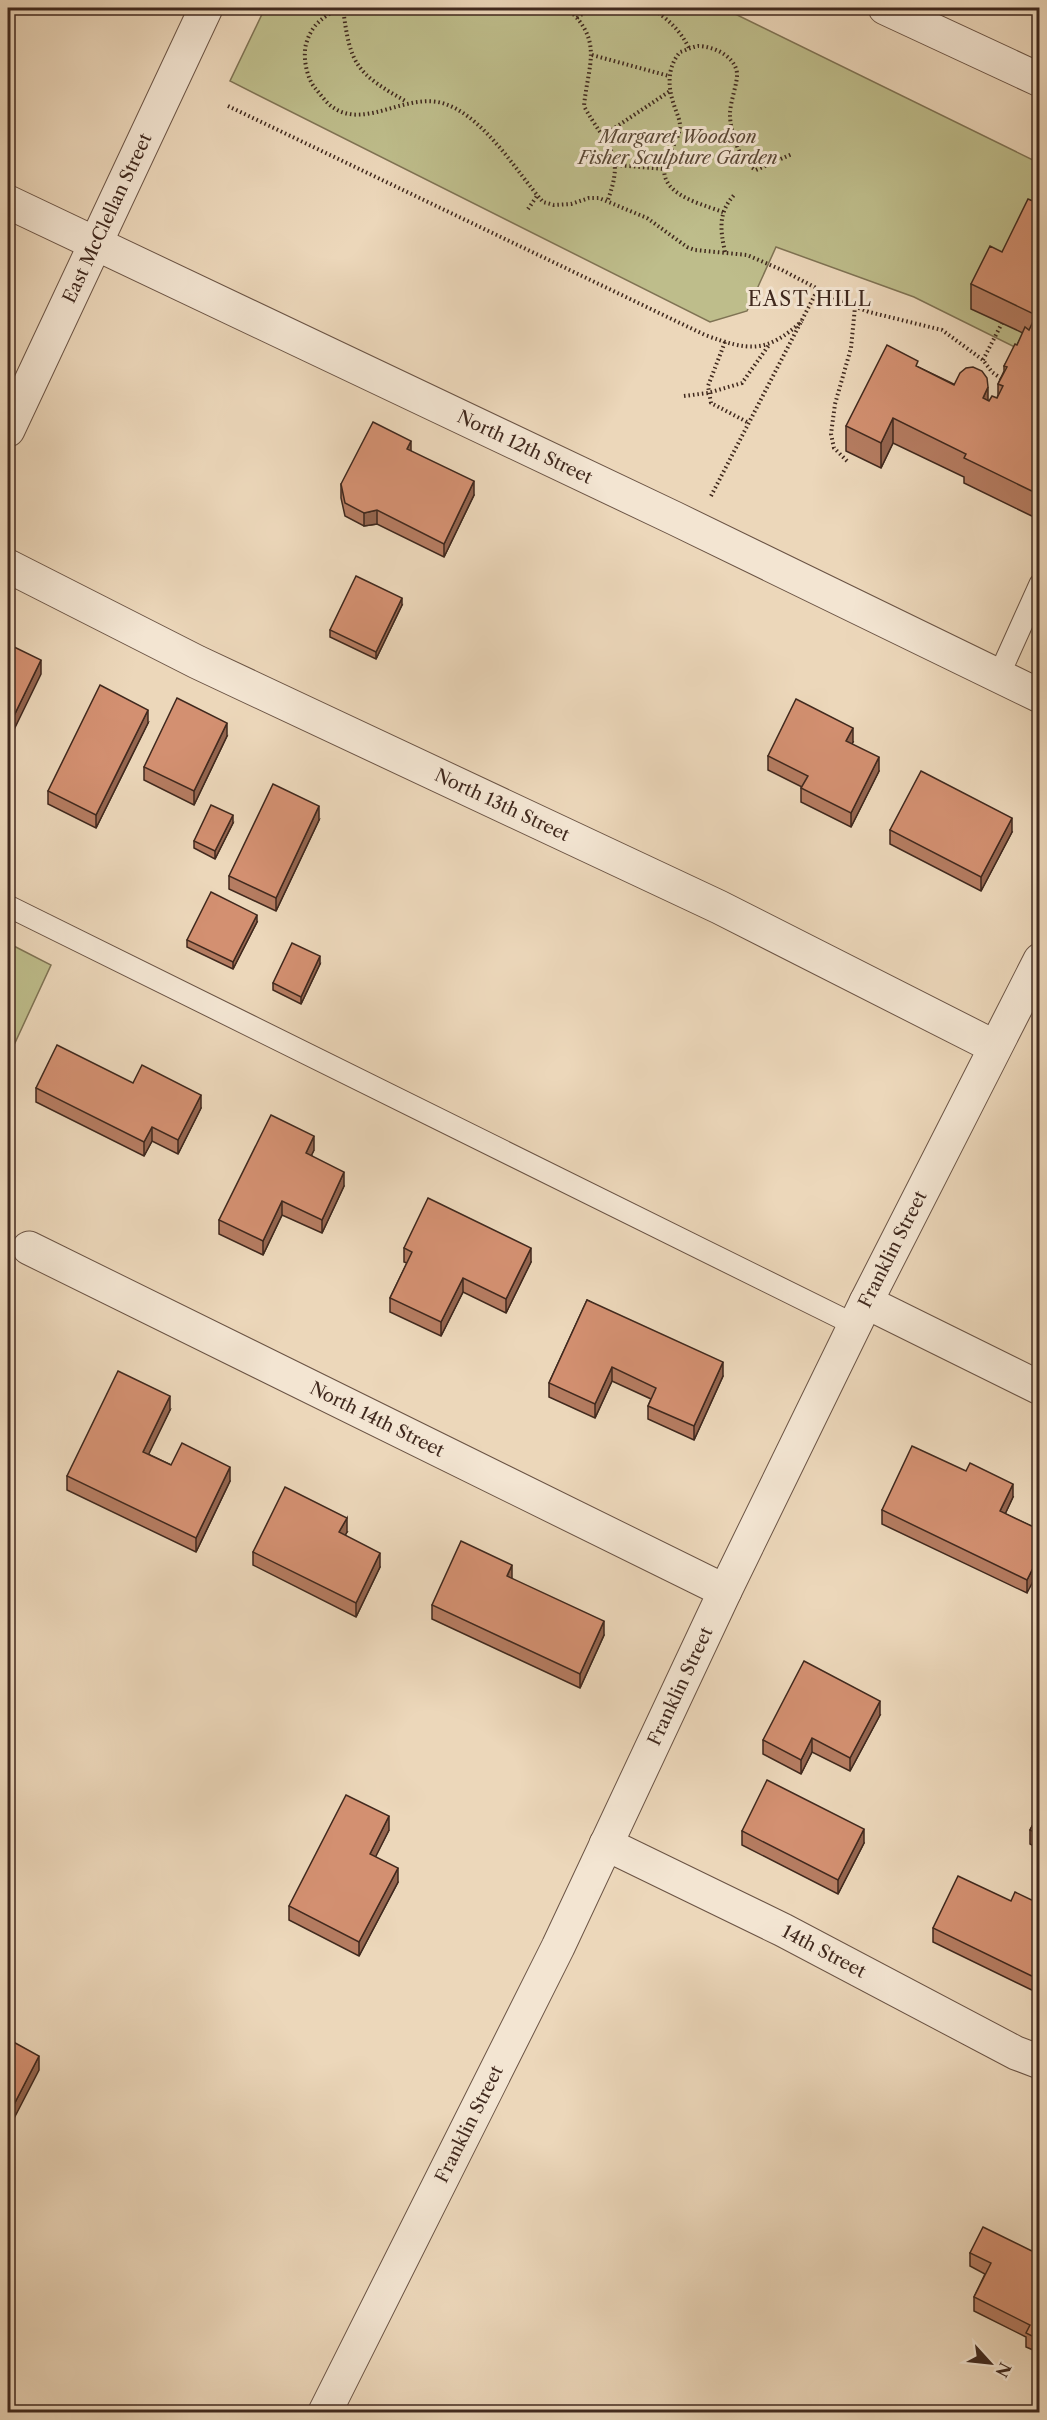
<svg xmlns="http://www.w3.org/2000/svg" width="1047" height="2420" font-family="'Libre Caslon Text',serif">
	<style>
		.green { fill: #bebd8b; stroke: #7f7354; stroke-width: 1.5 }
		.lines { fill: none; stroke-linecap: round; stroke-linejoin: round }
		.service-casing { stroke: #6b5445; stroke-width: 23 }
		.minor-casing { stroke: #6b5445; stroke-width: 35 }
		.tertiary-casing { stroke: #6b5445; stroke-width: 35 }
		.path { stroke: #40291e; stroke-width: 4; stroke-dasharray: 1.5 3; stroke-linecap: butt }
		.service { stroke: #f3e5d2; stroke-width: 21 }
		.minor { stroke: #f3e5d2; stroke-width: 33 }
		.tertiary { stroke: #f3e5d2; stroke-width: 33 }
		.wall { fill: #b57c61; stroke: #40291e; stroke-width: 1.5 }
		.shaded-wall { fill: #94654f; stroke: #40291e; stroke-width: 1.5 }
		.building { fill: #d39071; stroke: #40291e; stroke-width: 1.5 }
		.labels { text-anchor: middle; dominant-baseline: central; stroke-width: 6; stroke-linejoin: round; paint-order: stroke }
		.park-label { font-size: 18px; font-style: italic; fill: #594734; stroke: #f3e5d2 }
		.street-label { font-size: 18px; fill: #40291e; stroke: #f3e5d2 }
		.neighbourhood-label { font-size: 20px; letter-spacing: 1.5px; fill: #40291e; stroke: #f3e5d2 }
	</style>
	<rect width="100%" height="100%" fill="#ecd7ba"/>
	<filter id="stains"><feTurbulence type="fractalNoise" baseFrequency=".00333" numOctaves="4"/><feColorMatrix values="0 0 0 0 .2 0 0 0 0 .09 0 0 0 0 .02 0 0 0 .5 -.17"/></filter>
	<radialGradient id="worn" r=".72"><stop offset=".6" stop-color="#630" stop-opacity="0"/><stop offset="1" stop-color="#630" stop-opacity=".3"/></radialGradient>
	<!-- green -->
	<g class="green">
		<path d="M265,8H723L1039,163L1036,340L1029,354L914,297L776,247L747,311L710,322L230,81Z"/>
		<path d="M8,943L51,965L8,1058Z"/>
	</g>
	<g class="lines">
		<!-- service casing -->
		<g class="service-casing">
			<g id="service">
				<path d="M999,675L1040,584"/>
				<path d="M8,906L855,1325"/>
			</g>
		</g>
		<!-- minor casing -->
		<g class="minor-casing">
			<g id="minor">
				<path d="M885,8L1040,80"/>
				<path id="s1" d="M8,202L674,518L1040,696"/>
				<path id="s2" d="M8,430L206,8"/>
				<path id="s3" d="M8,566L197,662L719,907L995,1047"/>
				<path id="s4" d="M29,1248L725,1591"/>
				<path d="M866,1302L1040,1388"/>
				<path id="s5" d="M606,1844L783,1930L1016,2053L1040,2062"/>
			</g>
		</g>
		<!-- tertiary casing -->
		<g class="tertiary-casing">
			<g id="tertiary">
				<path id="s6" d="M325,2412L558,1947L725,1591L866,1302L1040,960"/>
			</g>
		</g>
		<!-- path -->
		<g class="path">
			<path d="M342,8C325,15 313,23 307,41C302,54 306,77 315,88C321,95 327,104 334,108C367,130 410,89 448,105C486,120 517,172 543,202L554,205L571,204L589,198H599L647,218L687,247L695,250L747,255L782,270L843,302L869,312L942,330L983,360L992,372L1003,380"/>
			<path d="M343,8C350,65 356,73 407,102"/>
			<path d="M567,8C604,41 588,64 584,106C605,146 627,151 607,202"/>
			<path d="M651,8C667,18 680,30 689,48"/>
			<path d="M577,18L590,8"/>
			<path d="M592,55L669,76"/>
			<path d="M228,106L705,335C749,351 766,354 802,321"/>
			<path d="M604,135L670,91"/>
			<path d="M616,165L665,169"/>
			<path d="M528,209L537,196"/>
			<path d="M723,212C707,206 682,200 670,186C653,165 679,147 680,126C680,120 677,114 675,108C668,89 666,69 680,52C686,50 692,47 698,46C713,46 735,56 737,73C738,82 730,102 730,114C730,132 739,161 756,170L792,154"/>
			<path d="M725,252C720,229 718,212 735,194"/>
			<path d="M725,342L708,386L711,403L749,423"/>
			<path d="M983,360L1002,323"/>
			<path d="M684,396L708,393L742,383L769,345"/>
			<path d="M847,461L834,448L831,434L835,404L851,348L855,307"/>
			<path d="M711,496L818,289"/>
		</g>
		<!-- service -->
		<use href="#service" class="service"/>
		<!-- minor -->
		<use href="#minor" class="minor"/>
		<!-- tertiary -->
		<use href="#tertiary" class="tertiary"/>
	</g>
	<!-- wall -->
	<g class="wall">
		<path d="M1040,204V520L964,483V477L893,443L881,468L846,451V426L918,367L989,401L997,398L998,395V384L1004,371V366L1017,345L1023,333L971,309V284L1002,252Z"/>
		<path d="M411,451L474,495L444,557L377,524L364,526L345,516L341,498V484Z"/>
		<path d="M402,605L376,659L330,637V630Z"/>
		<path d="M148,723L96,828L48,804V791Z"/>
		<path d="M227,736L194,805L144,780V767Z"/>
		<path d="M853,742L852,744L879,771L851,827L801,802V788L802,787L768,770V756Z"/>
		<path d="M319,820L276,911L229,889V876Z"/>
		<path d="M233,823L215,859L194,848V841Z"/>
		<path d="M890,830L1012,832L981,891L890,844Z"/>
		<path d="M257,922L233,969L187,947V940Z"/>
		<path d="M320,964L301,1004L273,990V983Z"/>
		<path d="M133,1083L201,1108L178,1154L152,1141L144,1156L36,1102V1088Z"/>
		<path d="M314,1150L311,1155L344,1186L322,1233L282,1215L263,1255L219,1234V1220Z"/>
		<path d="M1040,1244V1262H1038V1248Z"/>
		<path d="M404,1248L531,1262L506,1313L463,1292L441,1336L390,1312V1298L407,1263L404,1262Z"/>
		<path d="M587,1300L723,1376L694,1440L648,1419V1406L651,1399L612,1381L595,1418L549,1397V1383Z"/>
		<path d="M170,1410L148,1454L171,1465L230,1481L196,1552L67,1490V1476Z"/>
		<path d="M1013,1497L1005,1514L1040,1530L1027,1593L882,1524V1510Z"/>
		<path d="M347,1532L345,1535L380,1567L356,1617L253,1565V1552Z"/>
		<path d="M512,1579L604,1635L580,1688L432,1619V1605Z"/>
		<path d="M880,1715L850,1771L812,1752L801,1774L763,1754V1740Z"/>
		<path d="M1040,1812V1849L1030,1844V1830Z"/>
		<path d="M389,1830L375,1857L398,1882L359,1956L289,1920V1906Z"/>
		<path d="M742,1831L864,1843L838,1894L742,1845Z"/>
		<path d="M1040,1904V1994L933,1942V1928Z"/>
		<path d="M970,2253L1040,2255V2353L1026,2347V2337L974,2311V2297L985,2274L970,2266Z"/>
	</g>
	<!-- shaded-wall -->
	<g class="shaded-wall">
		<path d="M988,387V412L983,398Z"/>
		<path d="M893,418V443L881,468V443Z"/>
		<path d="M411,441V454L407,449Z"/>
		<path d="M474,481V495L444,557V544Z"/>
		<path d="M377,510V524L364,526V513Z"/>
		<path d="M402,598V605L376,659V652Z"/>
		<path d="M41,660V674L8,742V728Z"/>
		<path d="M148,710V723L96,828V815Z"/>
		<path d="M227,723V736L194,805V791Z"/>
		<path d="M853,728V742L846,755V741Z"/>
		<path d="M879,757V771L851,827V813Z"/>
		<path d="M319,806V820L276,911V898Z"/>
		<path d="M233,815V823L215,859V851Z"/>
		<path d="M1012,818V832L981,891V877Z"/>
		<path d="M257,915V922L233,969V962Z"/>
		<path d="M320,956V964L301,1004V997Z"/>
		<path d="M201,1095V1108L178,1154V1140Z"/>
		<path d="M152,1127V1141L144,1156V1142Z"/>
		<path d="M314,1136V1150L306,1167V1153Z"/>
		<path d="M344,1172V1186L322,1233V1220Z"/>
		<path d="M282,1201V1215L263,1255V1241Z"/>
		<path d="M531,1248V1262L506,1313V1299Z"/>
		<path d="M463,1278V1292L441,1336V1322Z"/>
		<path d="M723,1362V1376L694,1440V1426Z"/>
		<path d="M612,1367V1381L595,1418V1404Z"/>
		<path d="M170,1396V1410L143,1466V1452Z"/>
		<path d="M11,1424V1438L8,1445V1431Z"/>
		<path d="M230,1467V1481L196,1552V1538Z"/>
		<path d="M1013,1484V1497L1000,1525V1511Z"/>
		<path d="M347,1518V1532L339,1546V1532Z"/>
		<path d="M380,1553V1567L356,1617V1603Z"/>
		<path d="M1040,1554V1568L1027,1593V1580Z"/>
		<path d="M512,1565V1579L507,1576Z"/>
		<path d="M604,1621V1635L580,1688V1674Z"/>
		<path d="M880,1701V1715L850,1771V1758Z"/>
		<path d="M812,1738V1752L801,1774V1760Z"/>
		<path d="M389,1816V1830L370,1868V1854Z"/>
		<path d="M864,1829V1843L838,1894V1880Z"/>
		<path d="M398,1868V1882L359,1956V1942Z"/>
		<path d="M39,2056V2070L8,2130V2116Z"/>
	</g>
	<!-- building -->
	<g class="building">
		<path d="M1028,199L1040,204V495L964,458L966,454L893,418L881,443L846,426L887,345L918,361L916,366L954,385L960,373L966,368L973,367L982,371L987,378L988,387L983,398L989,401L992,396L997,398L1003,386L998,384L1007,367L1004,366L1015,344L1017,345L1025,327L1029,330L1036,315L971,284L990,246L1002,252Z"/>
		<path d="M373,422L411,441L407,449L474,481L444,544L377,510L364,513L345,503L341,484Z"/>
		<path d="M356,576L402,598L376,652L330,630Z"/>
		<path d="M8,644L41,660L8,728Z"/>
		<path d="M100,685L148,710L96,815L48,791Z"/>
		<path d="M177,698L227,723L194,791L144,767Z"/>
		<path d="M796,699L853,728L846,741L879,757L851,813L801,788L808,776L768,756Z"/>
		<path d="M921,771L1012,818L981,877L890,830Z"/>
		<path d="M273,784L319,806L276,898L229,876Z"/>
		<path d="M211,805L233,815L215,851L194,841Z"/>
		<path d="M211,892L257,915L233,962L187,940Z"/>
		<path d="M292,943L320,956L301,997L273,983Z"/>
		<path d="M57,1045L133,1083L142,1065L201,1095L178,1140L152,1127L144,1142L36,1088Z"/>
		<path d="M271,1115L314,1136L306,1153L344,1172L322,1220L282,1201L263,1241L219,1220Z"/>
		<path d="M428,1198L531,1248L506,1299L463,1278L441,1322L390,1298L412,1252L404,1248Z"/>
		<path d="M587,1300L723,1362L694,1426L648,1406L656,1388L612,1367L595,1404L549,1383Z"/>
		<path d="M118,1371L170,1396L143,1452L171,1465L182,1443L230,1467L196,1538L67,1476Z"/>
		<path d="M8,1423L11,1424L8,1431Z"/>
		<path d="M912,1446L966,1471L970,1463L1013,1484L1000,1511L1040,1530V1554L1027,1580L882,1510Z"/>
		<path d="M285,1487L347,1518L339,1532L380,1553L356,1603L253,1552Z"/>
		<path d="M461,1541L512,1565L507,1576L604,1621L580,1674L432,1605Z"/>
		<path d="M804,1661L880,1701L850,1758L812,1738L801,1760L763,1740Z"/>
		<path d="M767,1780L864,1829L838,1880L742,1831Z"/>
		<path d="M346,1795L389,1816L370,1854L398,1868L359,1942L289,1906Z"/>
		<path d="M1040,1812V1835L1030,1830Z"/>
		<path d="M958,1876L1011,1901L1015,1892L1040,1904V1980L933,1928Z"/>
		<path d="M8,2039L39,2056L8,2116Z"/>
		<path d="M983,2227L1040,2255V2340L1026,2333L1030,2325L974,2297L991,2263L970,2253Z"/>
	</g>
	<g class="labels">
		<!-- park labels -->
		<g class="park-label">
			<text x="678" y="137">Margaret Woodson<tspan x="678" dy="21">Fisher Sculpture Garden</tspan></text>
		</g>
		<!-- street labels -->
		<g class="street-label">
			<text stroke="none"><textPath href="#s2" startOffset="234">East McClellan Street</textPath></text>
			<text stroke="none"><textPath href="#s1" startOffset="572">North 12th Street</textPath></text>
			<text stroke="none"><textPath href="#s3" startOffset="549">North 13th Street</textPath></text>
			<text stroke="none"><textPath href="#s6" startOffset="1294">Franklin Street</textPath></text>
			<text stroke="none"><textPath href="#s4" startOffset="388">North 14th Street</textPath></text>
			<text stroke="none"><textPath href="#s6" startOffset="808">Franklin Street</textPath></text>
			<text stroke="none"><textPath href="#s5" startOffset="243">14th Street</textPath></text>
			<text stroke="none"><textPath href="#s6" startOffset="322">Franklin Street</textPath></text>
		</g>
		<!-- neighbourhood labels -->
		<g class="neighbourhood-label">
			<text x="810" y="299">EAST HILL</text>
		</g>
	</g>
	<!-- margin -->
	<rect width="1047" height="2420" fill="none" stroke="#ecd7ba" stroke-width="30"/>
	<rect x="9" y="9" width="1029" height="2402" fill="none" stroke="#40291e" stroke-width="3"/>
	<rect x="15" y="15" width="1017" height="2390" fill="none" stroke="#40291e" stroke-width="1.5"/>
	<!-- north arrow -->
	<g transform="translate(990 2363) rotate(117)" stroke="#f3e5d2" stroke-width="4.5" paint-order="stroke">
	<path d="M0-4.5L10 22L0 15L-10 22Z" fill="#40291e"/>
	<text y="-9" font-size="16" font-weight="bold" text-anchor="middle" fill="#40291e">N</text>
	</g>
	<rect width="100%" height="100%" filter="url(#stains)"/>
	<rect width="100%" height="100%" fill="url(#worn)"/>
</svg>
